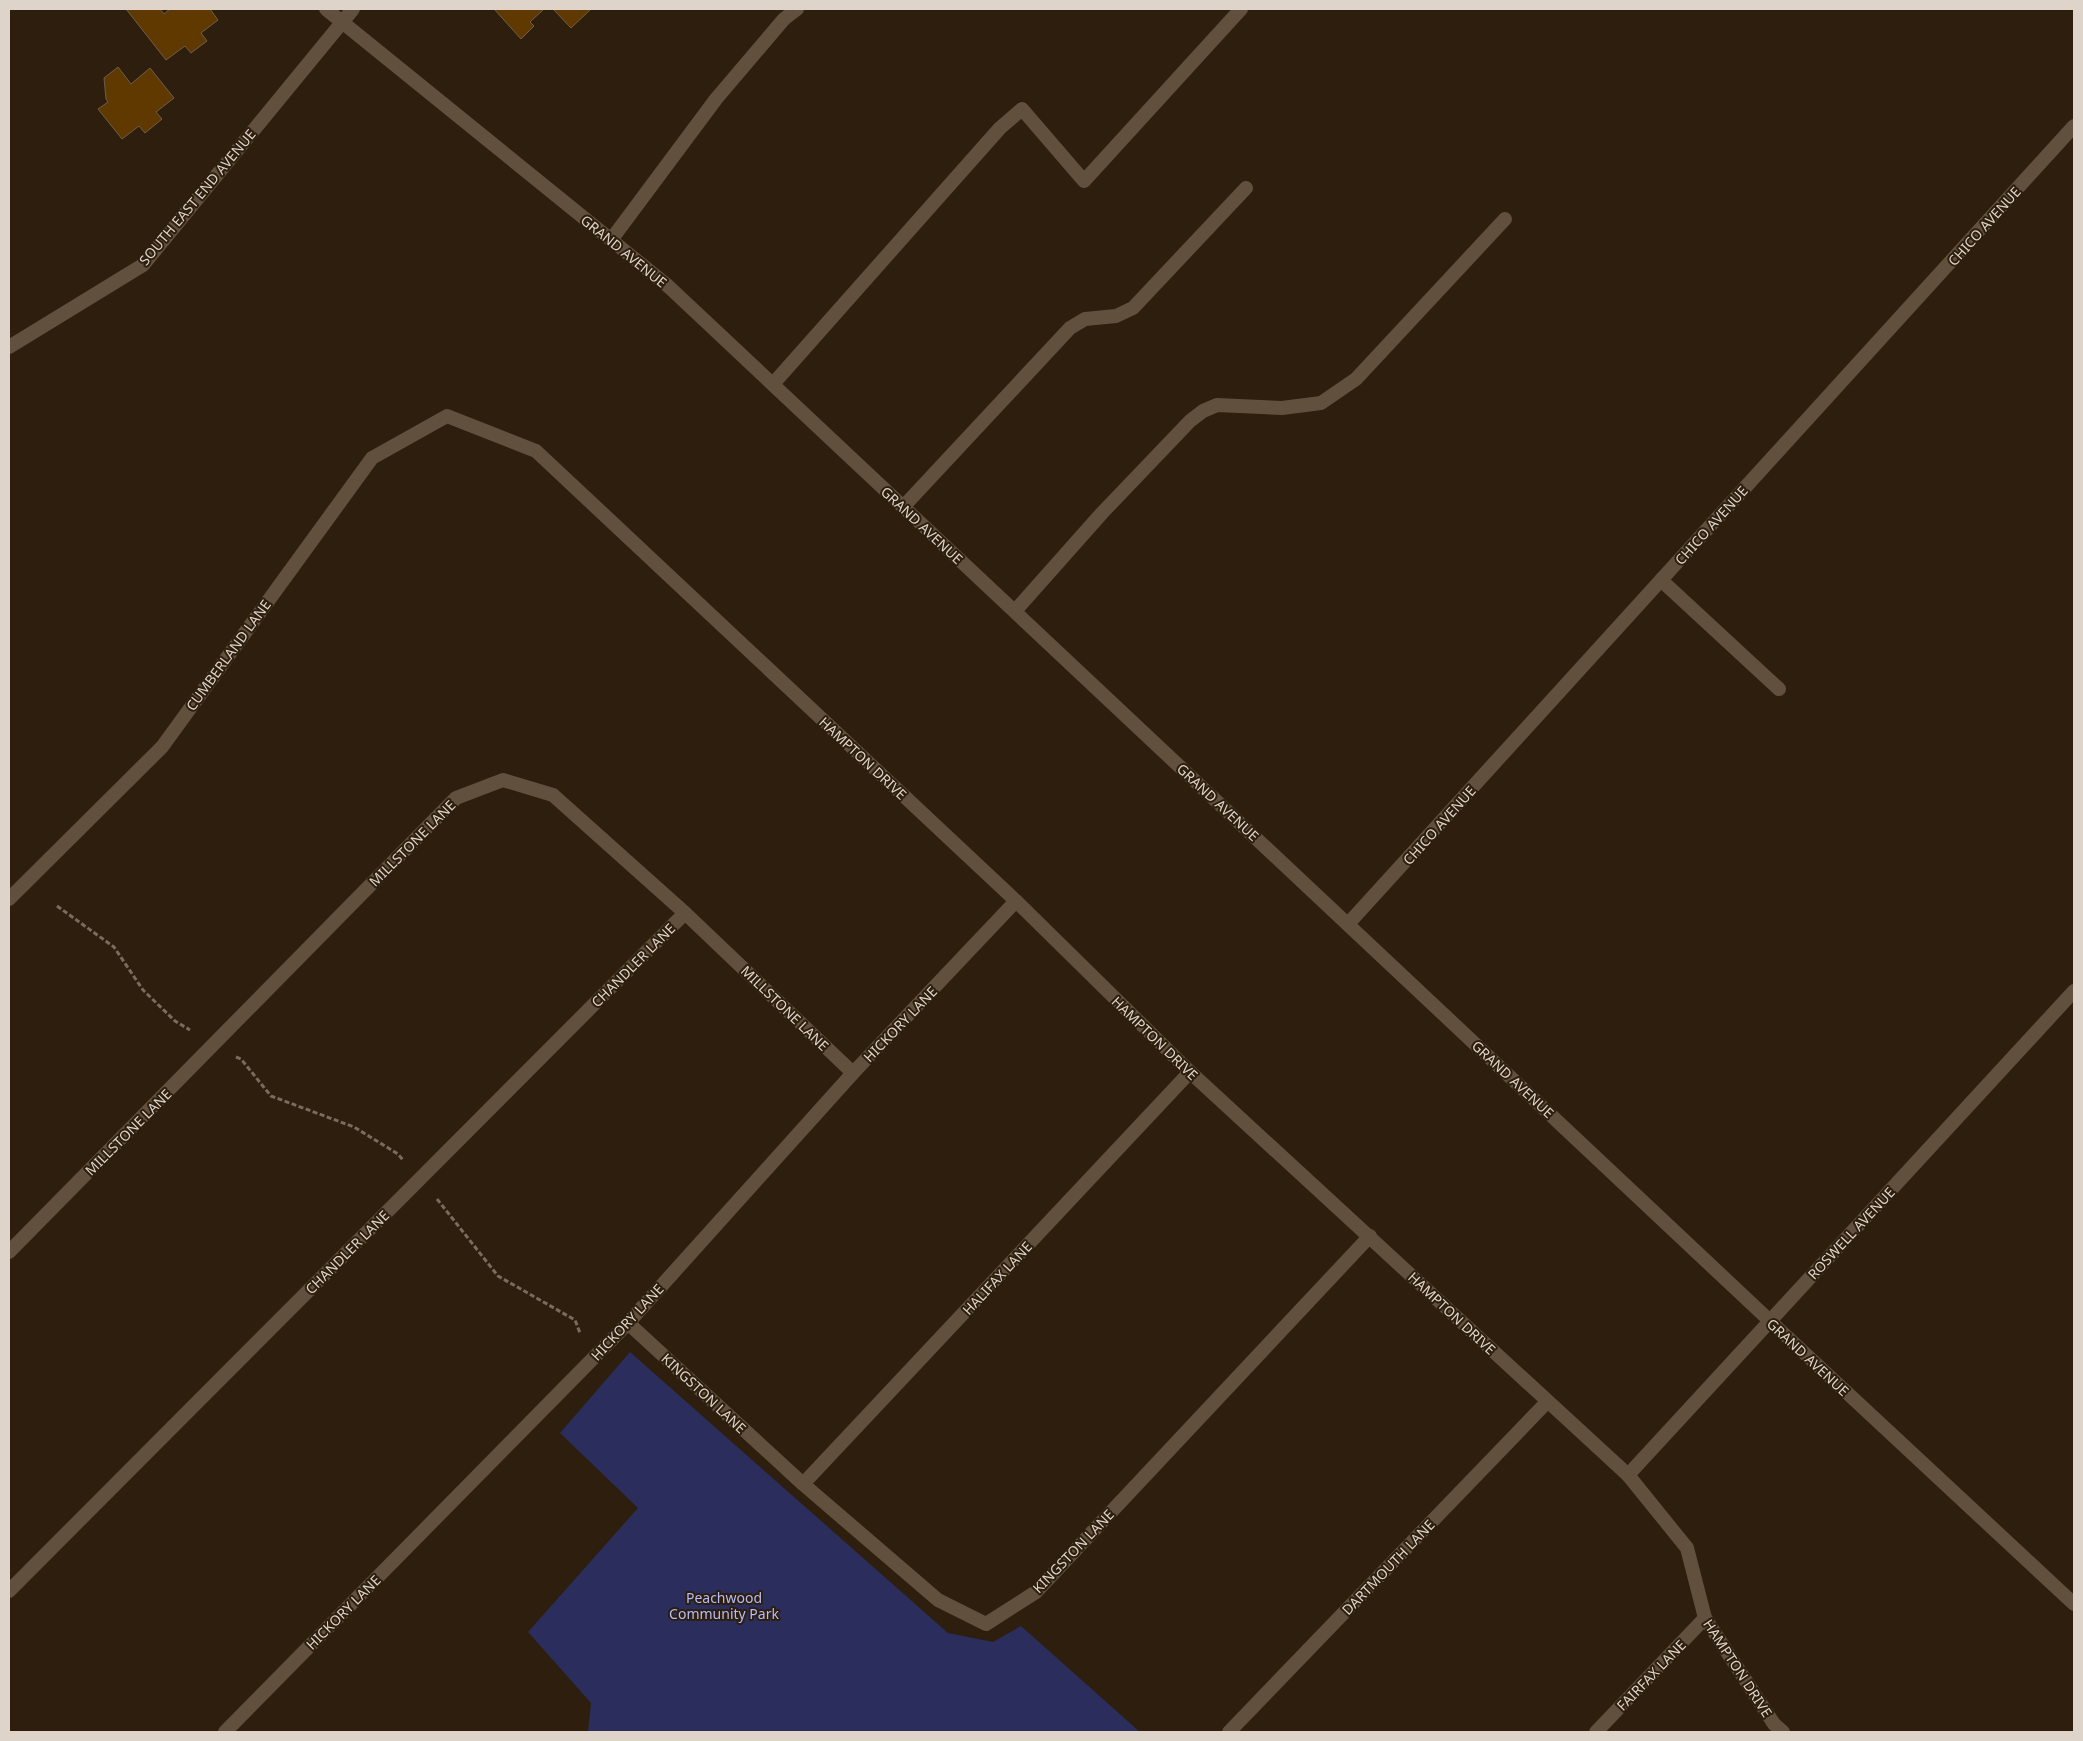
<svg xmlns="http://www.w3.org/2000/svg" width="2083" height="1741" font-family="'Noto Sans',sans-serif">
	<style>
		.green { fill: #2b2e5c }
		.building { fill: #5f3900; stroke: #6f5e4b }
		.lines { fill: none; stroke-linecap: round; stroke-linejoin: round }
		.path { stroke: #796c5e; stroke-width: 3; stroke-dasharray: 5 2.5; stroke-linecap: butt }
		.service { stroke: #61503d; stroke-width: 14 }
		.minor { stroke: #61503d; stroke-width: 14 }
		.tertiary { stroke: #61503d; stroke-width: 14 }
		.labels { text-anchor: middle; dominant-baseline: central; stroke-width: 4; stroke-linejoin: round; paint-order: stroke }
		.street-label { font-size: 14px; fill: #ded4c9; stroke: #2d1e0d }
		.park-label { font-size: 14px; fill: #b3bcfc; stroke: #2d1e0d }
	</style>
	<rect width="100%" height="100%" fill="#2d1e0d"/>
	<!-- green -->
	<path class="green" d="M630,1352L948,1633L993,1642L1021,1626L1140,1732H588L591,1703L528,1632L638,1508L560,1433Z"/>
	<!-- building -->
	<g class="building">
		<path d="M126,9H160L164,14L170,9H210L218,20L201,33L207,41L191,53L185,46L166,60Z"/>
		<path d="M494,9H544L530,22L534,26L521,39Z"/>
		<path d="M553,9H591L571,28Z"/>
		<path d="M118,67L131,84L150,68L174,98L156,112L162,119L145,133L139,126L122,139L98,109L108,102L106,99L104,78Z"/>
	</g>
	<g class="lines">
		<!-- path -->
		<g class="path">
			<path d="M57,906L114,947L143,990L175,1021L190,1030"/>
			<path d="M236,1057L241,1059L271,1096L354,1127L398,1154L403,1160"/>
			<path d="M437,1199L498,1276L575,1320L580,1333"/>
		</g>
		<!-- service -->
		<g class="service">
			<path d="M611,240L716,99L784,19L797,9"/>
			<path d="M773,384L1000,128L1022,109L1084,181L1241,9"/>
			<path d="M903,507L1070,328L1085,319L1116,316L1133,308L1246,188"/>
			<path d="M1661,580L1779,689"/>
			<path d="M1015,611L1102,513L1190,421L1203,411L1217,405L1282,408L1321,403L1356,379L1505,219"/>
		</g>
		<!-- minor -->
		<g class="minor">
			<path d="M9,899L162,747L372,458L447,416L536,451L1016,901L1190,1072L1628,1475L1687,1548L1705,1618L1774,1724L1783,1732"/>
			<path d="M1348,924L2074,126"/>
			<path d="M9,1252L456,798L503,780L553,795L685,913L853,1073"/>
			<path d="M628,1323L803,1484L938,1600L986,1624L1036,1592L1370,1236"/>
			<path d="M1628,1475L1770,1321"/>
			<path d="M803,1484L1190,1072"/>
			<path d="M9,1591L685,913"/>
			<path d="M225,1732L628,1323L853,1073L1016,901"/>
			<path d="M1229,1732L1547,1402"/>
			<path d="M1596,1732L1705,1618"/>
		</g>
		<!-- tertiary -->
		<g class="tertiary">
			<path d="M326,9L668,286L1770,1321L2074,1604"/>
			<path d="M9,347L143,265L353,9"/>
			<path d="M1770,1321L2074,991"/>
		</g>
	</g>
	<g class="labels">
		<!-- street labels -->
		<g class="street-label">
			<text transform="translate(197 197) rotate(-50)">SOUTH EAST END AVENUE</text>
			<text transform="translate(1984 226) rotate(-48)">CHICO AVENUE</text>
			<text transform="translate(624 251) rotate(39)">GRAND AVENUE</text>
			<text transform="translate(922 525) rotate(43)">GRAND AVENUE</text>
			<text transform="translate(1711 525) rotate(-48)">CHICO AVENUE</text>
			<text transform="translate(228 655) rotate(-54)">CUMBERLAND LANE</text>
			<text transform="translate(863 758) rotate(43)">HAMPTON DRIVE</text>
			<text transform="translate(1218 802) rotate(43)">GRAND AVENUE</text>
			<text transform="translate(1439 825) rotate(-48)">CHICO AVENUE</text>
			<text transform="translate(412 843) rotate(-45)">MILLSTONE LANE</text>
			<text transform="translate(633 965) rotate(-45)">CHANDLER LANE</text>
			<text transform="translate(785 1008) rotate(44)">MILLSTONE LANE</text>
			<text transform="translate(900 1024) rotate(-46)">HICKORY LANE</text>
			<text transform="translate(1155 1038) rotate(44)">HAMPTON DRIVE</text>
			<text transform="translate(1513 1079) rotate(43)">GRAND AVENUE</text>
			<text transform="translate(128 1132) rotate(-45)">MILLSTONE LANE</text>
			<text transform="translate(1851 1233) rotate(-47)">ROSWELL AVENUE</text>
			<text transform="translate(347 1252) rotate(-45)">CHANDLER LANE</text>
			<text transform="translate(997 1278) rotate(-47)">HALIFAX LANE</text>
			<text transform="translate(1452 1313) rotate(43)">HAMPTON DRIVE</text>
			<text transform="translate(627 1322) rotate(-47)">HICKORY LANE</text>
			<text transform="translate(1808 1357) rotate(43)">GRAND AVENUE</text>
			<text transform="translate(704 1393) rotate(43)">KINGSTON LANE</text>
			<text transform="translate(1073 1551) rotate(-46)">KINGSTON LANE</text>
			<text transform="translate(1388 1567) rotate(-46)">DARTMOUTH LANE</text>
			<text transform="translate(343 1612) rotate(-45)">HICKORY LANE</text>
			<text transform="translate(1738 1668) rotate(57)">HAMPTON DRIVE</text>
			<text transform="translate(1651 1675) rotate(-46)">FAIRFAX LANE</text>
		</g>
		<!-- park labels -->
		<g class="park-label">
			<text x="724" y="1597">Peachwood<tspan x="724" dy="16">Community Park</tspan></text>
		</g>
	</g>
	<!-- border -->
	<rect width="2083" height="1741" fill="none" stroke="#ded4c9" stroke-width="20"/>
</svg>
